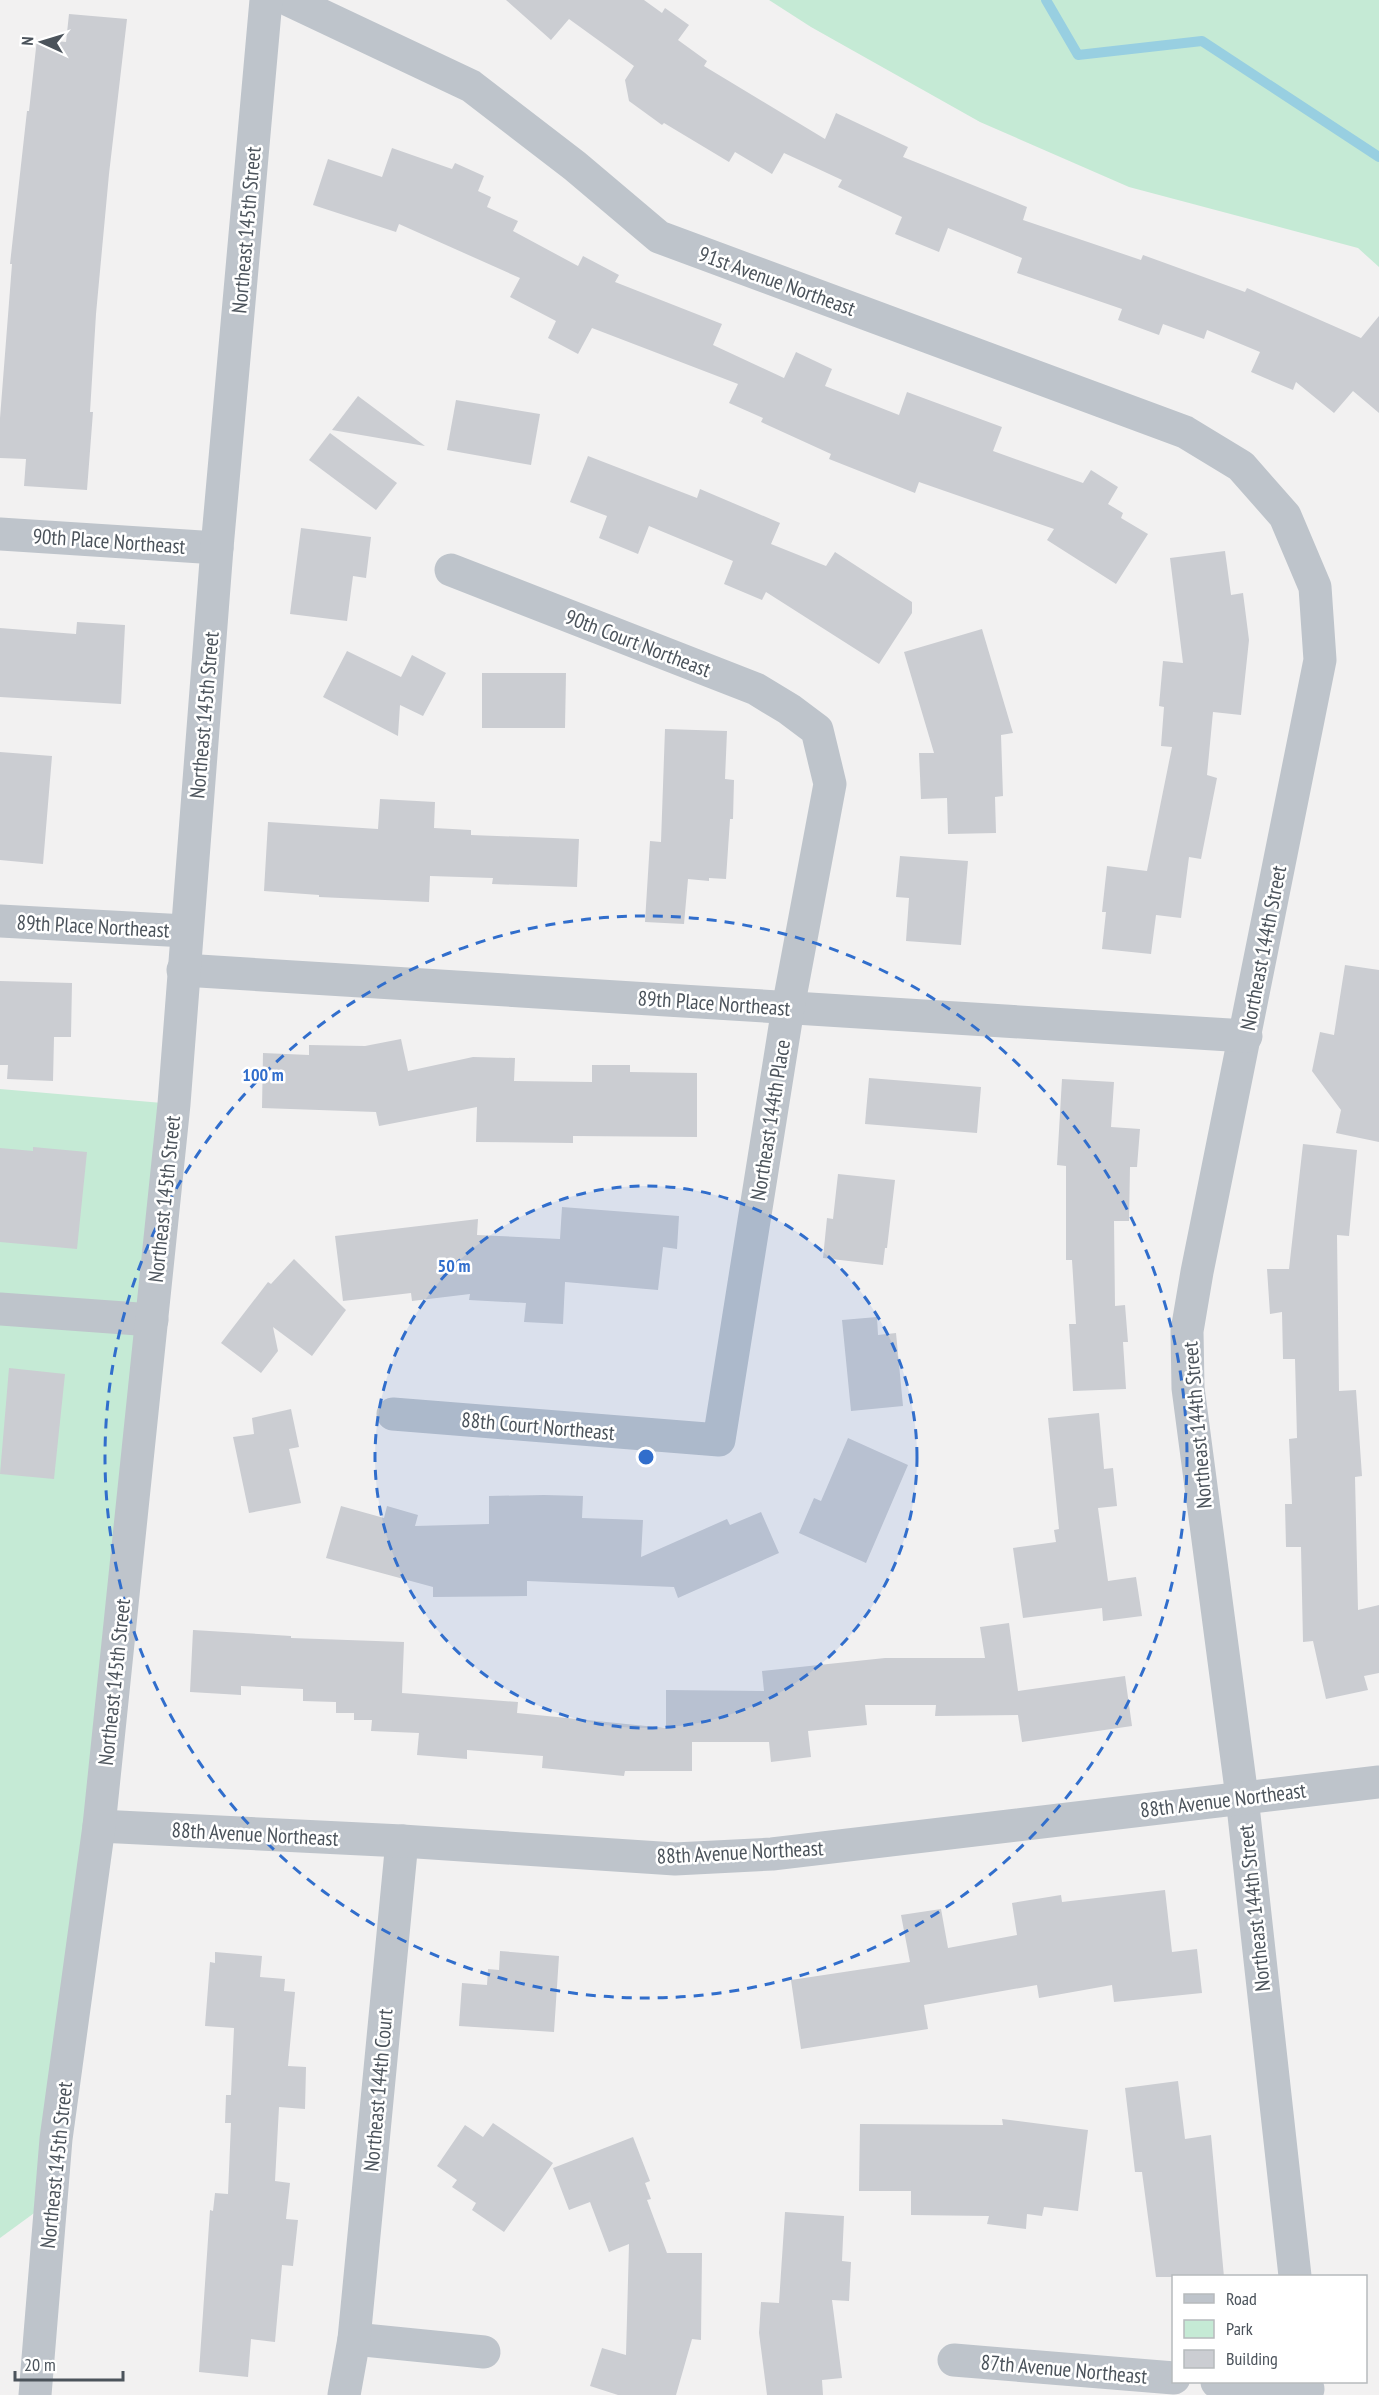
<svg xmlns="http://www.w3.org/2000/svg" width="1379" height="2395" font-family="'PT Sans Narrow',sans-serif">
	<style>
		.green { fill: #c5ead5 }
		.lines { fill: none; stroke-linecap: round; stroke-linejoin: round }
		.stream { stroke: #98cfe1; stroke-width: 10 }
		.building { fill: #cbcdd2 }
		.minor { stroke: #bec4cb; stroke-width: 33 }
		.tertiary { stroke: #bec4cb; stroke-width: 33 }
		.ring { fill: none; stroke: #316ecc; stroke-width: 3; stroke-dasharray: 10 8 }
		.labels { text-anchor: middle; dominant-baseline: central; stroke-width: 5; stroke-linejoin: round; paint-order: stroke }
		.street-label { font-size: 21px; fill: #4b535b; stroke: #fff }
		.centre { fill: #316ecc; stroke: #fff; stroke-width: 3 }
		.ring-label { font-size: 18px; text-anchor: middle; font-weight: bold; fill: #316ecc; stroke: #fff; stroke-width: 5; stroke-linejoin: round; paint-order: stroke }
	</style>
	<rect width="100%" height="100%" fill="#f2f1f1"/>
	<!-- green -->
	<g class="green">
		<path d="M769,0H1379V267L1358,248L1129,187L980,122L811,27Z"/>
		<path d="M0,1089L174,1104L52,2200L0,2238Z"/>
	</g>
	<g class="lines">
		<!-- stream -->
		<path class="stream" d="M1046,0L1078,55L1202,41L1379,157"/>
	</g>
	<!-- building -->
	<g class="building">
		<path d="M506,0H644L662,13L665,8L689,25L678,40L707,61L704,66L825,139L836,113L908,147L903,157L1027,207L1023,220L1141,260L1143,255L1245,292L1247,288L1361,338L1379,316V413L1353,391L1334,413L1296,382L1293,390L1251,372L1260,352L1207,330L1204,339L1163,324L1159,335L1118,320L1122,309L1017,273L1022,258L948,228L939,252L895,234L902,217L838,187L842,180L784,153L772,174L735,152L729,162L664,123L662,125L629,101L625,80L634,66L569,19L551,40Z"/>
		<path d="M69,14L127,19L109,174L96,314L90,412H93L87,490L24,486L26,459L0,458V418L12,264H10L27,111H29L37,39L66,42Z"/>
		<path d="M392,148L452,169L455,163L484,176L478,191L491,197L487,207L518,221L513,231L578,266L583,256L619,275L615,282L722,324L713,345L784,378L796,352L832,369L825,386L899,415L907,392L1002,427L993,451L1083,483L1091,470L1118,487L1108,504L1123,513L1121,518L1148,534L1116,584L1047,540L1054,529L919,482L915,493L829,459L831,454L761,422L763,418L729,403L738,384L592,328L578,354L548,338L556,321L510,297L520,278L399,224L396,232L313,205L328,159L382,177Z"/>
		<path d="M358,396L425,446L332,430Z"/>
		<path d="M456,400L540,414L531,465L447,450Z"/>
		<path d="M330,433L397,483L376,510L309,460Z"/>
		<path d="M588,456L697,498L700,489L780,523L771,544L826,566L835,552L912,602V613L879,664L766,592L762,600L724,584L733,561L649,526L638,554L599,538L607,516L570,502Z"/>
		<path d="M301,528L371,537L366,578L353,576L347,621L290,614Z"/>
		<path d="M1225,551L1231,595L1243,593L1249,640L1241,715L1213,712L1207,775L1217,778L1201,859L1189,857L1181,918L1156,915L1151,954L1102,949L1106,912H1102L1107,866L1147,871L1172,747L1161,746L1164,707L1159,706L1163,661L1183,663L1170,558Z"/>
		<path d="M77,622L125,625L121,704L0,697V628L76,634Z"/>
		<path d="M982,629L1013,733L1001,735L1003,796L995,797L996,833L948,834L947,798L921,799L919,753H934L904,652Z"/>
		<path d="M347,651L401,677L412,655L446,673L423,716L400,705L398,736L323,697Z"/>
		<path d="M482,673H566L565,728H482Z"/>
		<path d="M665,729L727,731L725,779L734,780L733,819H730L726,879L709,878V881L688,879L684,924L645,922L650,841L661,842Z"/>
		<path d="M0,752L52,756L43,864L0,860Z"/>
		<path d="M380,799L435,802L434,828L471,830V835L579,839L577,887L492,884L493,878L430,876L429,902L319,897V895L264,891L268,822L378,829Z"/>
		<path d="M900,856L968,861L961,945L906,941L909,898L896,897Z"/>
		<path d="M1345,965L1379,970V1142L1336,1133L1341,1110L1312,1071L1320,1032L1334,1035Z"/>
		<path d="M0,981L72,983L71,1037H54L53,1081L7,1079L8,1065H0Z"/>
		<path d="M401,1039L408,1071L473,1057L515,1058L514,1081L592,1082V1065H630V1072L697,1073V1137L573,1136V1143L476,1142L477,1107L379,1126L376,1112L262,1108L263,1053L309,1055V1045L365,1046Z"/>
		<path d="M869,1078L981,1087L977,1133L865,1124Z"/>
		<path d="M1062,1079L1114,1082L1111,1127L1140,1129L1137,1167H1130L1129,1221H1114L1115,1306L1125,1305L1128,1342H1123L1126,1389L1073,1391L1069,1324H1076L1072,1260H1066V1166L1057,1165Z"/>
		<path d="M1303,1144L1357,1150L1349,1236L1337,1235L1339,1391L1356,1390L1362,1476L1355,1477L1358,1610L1379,1605V1673L1364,1676L1368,1690L1326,1699L1313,1641L1303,1642L1301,1547H1286L1285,1504H1292L1289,1439L1297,1438L1295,1359H1283L1282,1312L1270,1314L1267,1269H1289Z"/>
		<path d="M33,1147L87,1152L77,1249L0,1242V1148L33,1151Z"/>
		<path d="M838,1174L895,1180L887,1248H885L883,1265L823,1258L827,1218L833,1219Z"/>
		<path d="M562,1207L679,1216L677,1249L663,1247L658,1290L565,1282L563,1324L524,1322L526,1303L469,1300L470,1294L412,1301L411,1293L343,1301L335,1236L478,1219L477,1235L560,1239Z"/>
		<path d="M294,1259L346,1310L312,1356L273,1327L278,1351L261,1373L221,1343L268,1282L271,1284Z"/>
		<path d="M877,1317L878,1335L896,1333L903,1406L851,1411L842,1320Z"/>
		<path d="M9,1368L65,1374L54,1479L0,1474Z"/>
		<path d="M291,1409L299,1447L289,1449L301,1503L249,1513L233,1437L254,1434L252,1418Z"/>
		<path d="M1099,1413L1104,1469L1113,1468L1117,1506L1098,1508L1108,1581L1136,1577L1142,1616L1103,1621L1102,1608L1023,1618L1013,1548L1056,1542L1054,1530L1059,1529L1048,1418Z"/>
		<path d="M848,1438L908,1465L866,1563L799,1533L814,1498L821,1501Z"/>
		<path d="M544,1495L583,1496L582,1518L643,1520L641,1557L727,1519L730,1525L761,1512L779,1553L678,1598L674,1587L527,1581V1596L433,1597V1587L326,1558L341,1506L384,1518L387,1506L418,1515L415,1526L489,1524V1496Z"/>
		<path d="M1009,1623L1018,1691L1125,1676L1132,1726L1022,1742L1018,1715L935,1716L936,1705H865L867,1725L808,1731L811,1757L771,1762L769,1742H692V1771H625L624,1776L542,1768L543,1756L467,1750V1759L417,1755L419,1733L371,1731L372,1720H354V1713H336V1702L303,1701V1689L241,1686V1695L190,1692L193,1630L291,1636V1638L404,1642L402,1693L518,1702L517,1713L666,1728V1690L764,1691L762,1671L885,1658H985L980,1627Z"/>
		<path d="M1165,1890L1172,1952L1197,1949L1202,1993L1114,2002L1112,1985L1039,1998L1037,1985L924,2005L928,2029L801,2049L791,1980L910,1962L901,1915L941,1909L948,1948L1017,1935L1012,1903L1061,1895L1062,1902Z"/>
		<path d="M500,1951L559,1956L554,2032L459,2026L462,1983L487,1985L488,1969L499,1970Z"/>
		<path d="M215,1952L262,1956L260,1977L285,1979L284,1991L295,1992L288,2066L306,2067L305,2109L279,2107L275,2181L290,2183L286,2219L298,2220L293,2266L282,2265L275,2342L251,2339L248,2377L199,2372L210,2210L213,2211L215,2193L228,2194L231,2123H225L226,2095H231L234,2028L205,2026L210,1962L215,1963Z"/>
		<path d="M1178,2081L1185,2139L1211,2135L1224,2277H1156L1142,2172H1135L1125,2088Z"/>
		<path d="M1002,2119L1088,2130L1078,2211L1044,2207L1042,2216L1027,2214L1026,2229L987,2224L989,2216L911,2215V2191H859L860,2124L1003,2125Z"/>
		<path d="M493,2123L553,2163L504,2232L472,2210L476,2203L452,2187L457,2180L437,2166L465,2125L483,2137Z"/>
		<path d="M633,2137L650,2181L645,2183L651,2199L647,2200L667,2253H702L701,2340L692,2339L676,2395H618L590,2386L602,2348L626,2355L629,2244L609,2252L590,2202L569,2210L553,2168Z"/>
		<path d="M785,2212L844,2216L842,2261L851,2262L849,2301L832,2300L842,2378L822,2380L823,2395H767L759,2333L761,2302L779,2303Z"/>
	</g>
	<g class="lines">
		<!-- minor -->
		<g class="minor">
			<path d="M289,0L471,86L575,166L659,237L1185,432L1241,466L1285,516L1315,587L1320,660L1197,1272L1187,1331L1188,1388L1242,1797L1295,2276"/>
			<path d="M0,534L217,548"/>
			<path d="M0,921L186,931"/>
			<path d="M183,970L1246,1036"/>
			<path d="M0,1309L152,1320"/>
			<path d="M393,1414L719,1440L788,1008L830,784L817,730L789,709L756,689L451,570"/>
			<path d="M354,2339L484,2352"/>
			<path d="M954,2360L1174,2378"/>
			<path d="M1217,2382L1308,2389"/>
			<path d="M344,2395L354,2339L402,1841"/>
		</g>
		<!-- tertiary -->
		<g class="tertiary">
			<path d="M99,1826L402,1841L675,1859L772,1854L1379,1782"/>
			<path d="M35,2395L56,2139L99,1826L174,1104L217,548L266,0"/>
		</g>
	</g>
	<!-- distance rings -->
	<circle cx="646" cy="1457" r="271" fill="#316ecc" fill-opacity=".12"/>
	<g class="ring">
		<circle cx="646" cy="1457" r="271"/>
		<circle cx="646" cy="1457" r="541"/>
	</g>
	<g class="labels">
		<!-- street labels -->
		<g class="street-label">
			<text transform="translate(246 230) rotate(-85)">Northeast 145th Street</text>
			<text transform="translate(777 281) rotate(20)">91st Avenue Northeast</text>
			<text transform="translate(109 541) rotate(4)">90th Place Northeast</text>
			<text transform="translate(638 643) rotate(21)">90th Court Northeast</text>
			<text transform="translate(204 715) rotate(-85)">Northeast 145th Street</text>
			<text transform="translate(93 926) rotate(3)">89th Place Northeast</text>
			<text transform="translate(1263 948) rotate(-79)">Northeast 144th Street</text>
			<text transform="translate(714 1003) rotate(4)">89th Place Northeast</text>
			<text transform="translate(770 1120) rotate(-81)">Northeast 144th Place</text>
			<text transform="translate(164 1199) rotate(-84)">Northeast 145th Street</text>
			<text transform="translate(1197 1425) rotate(-95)">Northeast 144th Street</text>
			<text transform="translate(538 1426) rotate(5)">88th Court Northeast</text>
			<text transform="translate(114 1682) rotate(-84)">Northeast 145th Street</text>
			<text transform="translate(1223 1800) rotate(-7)">88th Avenue Northeast</text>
			<text transform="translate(255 1834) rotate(3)">88th Avenue Northeast</text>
			<text transform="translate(740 1852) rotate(-3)">88th Avenue Northeast</text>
			<text transform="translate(1254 1908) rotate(-96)">Northeast 144th Street</text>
			<text transform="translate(378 2090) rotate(-85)">Northeast 144th Court</text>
			<text transform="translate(56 2165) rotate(-84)">Northeast 145th Street</text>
			<text transform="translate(1064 2369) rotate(5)">87th Avenue Northeast</text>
		</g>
	</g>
	<circle cx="646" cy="1457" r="9" class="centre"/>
	<g class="ring-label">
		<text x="263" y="1081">100 m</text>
		<text x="454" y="1272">50 m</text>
	</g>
	<!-- legend -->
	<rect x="1172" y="2275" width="195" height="108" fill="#ffffff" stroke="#b7babd" stroke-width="1.5"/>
	<rect x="1184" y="2294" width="30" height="9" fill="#bec4cb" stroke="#b7babd" stroke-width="1.5"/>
	<text x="1226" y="2305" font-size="18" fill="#4b535b">Road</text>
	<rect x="1184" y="2320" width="30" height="18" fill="#c5ead5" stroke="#b7babd" stroke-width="1.5"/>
	<text x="1226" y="2335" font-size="18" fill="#4b535b">Park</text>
	<rect x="1184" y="2350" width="30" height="18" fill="#cbcdd2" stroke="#b7babd" stroke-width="1.5"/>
	<text x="1226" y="2365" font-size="18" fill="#4b535b">Building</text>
	<!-- north arrow -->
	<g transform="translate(42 42) rotate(274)" stroke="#ffffff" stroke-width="4.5" paint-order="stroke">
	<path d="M0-4.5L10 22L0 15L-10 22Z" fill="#4b535b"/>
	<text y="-9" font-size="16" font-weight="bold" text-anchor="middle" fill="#4b535b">N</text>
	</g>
	<!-- scale -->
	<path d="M15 2371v9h108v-9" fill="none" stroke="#4b535b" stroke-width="3"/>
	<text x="24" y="2371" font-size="18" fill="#4b535b" stroke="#ffffff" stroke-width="4.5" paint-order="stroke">20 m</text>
</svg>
